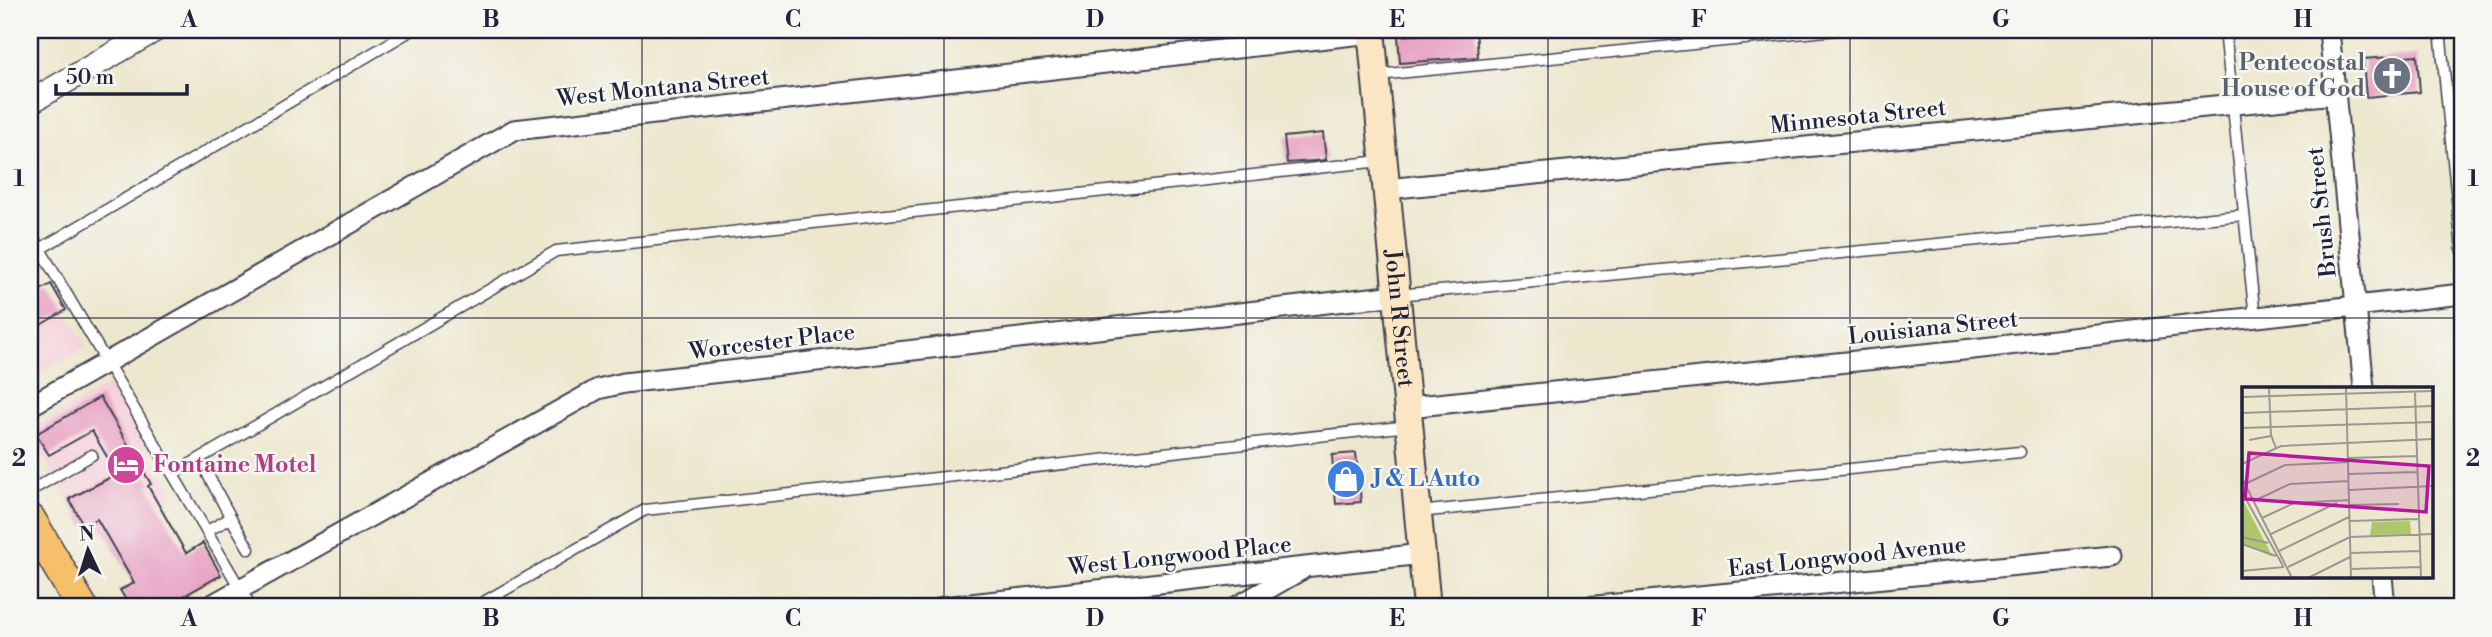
<svg xmlns="http://www.w3.org/2000/svg" width="2492" height="637" font-family="'Libre Bodoni',serif">
	<style>
		.built { fill: #f6cfd8 }
		.building { fill: #e79cbf }
		.lines { fill: none; stroke-linecap: round; stroke-linejoin: round }
		.service-casing { stroke: #404051; stroke-width: 13 }
		.minor-casing { stroke: #404051; stroke-width: 23 }
		.tertiary-casing { stroke: #404051; stroke-width: 26 }
		.secondary-casing { stroke: #404051; stroke-width: 30 }
		.primary-casing { stroke: #404051; stroke-width: 33 }
		.service { stroke: #fff; stroke-width: 10 }
		.minor { stroke: #fff; stroke-width: 19 }
		.tertiary { stroke: #fff; stroke-width: 23 }
		.secondary { stroke: #fbe6c4; stroke-width: 26 }
		.primary { stroke: #f6c06b; stroke-width: 30 }
		.grid { fill: none; stroke: #22223b; stroke-width: 2; stroke-opacity: 0.55 }
		.labels { text-anchor: middle; dominant-baseline: central; stroke-width: 5; stroke-linejoin: round; paint-order: stroke }
		.worship-label { font-size: 23px; font-weight: bold; fill: #5b616d; stroke: #f6f6f2; text-anchor: end }
		.street-label { font-size: 23px; fill: #22223b; stroke: #f6f6f2 }
		.hotel-label { font-size: 23px; font-weight: bold; fill: #b23c85; stroke: #f6f6f2; text-anchor: start }
		.shop-label { font-size: 23px; font-weight: bold; fill: #366cbe; stroke: #f6f6f2; text-anchor: start }
		.inset-road { fill: none; stroke: #9b9893; stroke-width: 2 }
		.view { fill: #b5179e; fill-opacity: 0.15; stroke: #b5179e; stroke-width: 3.5 }
		.inset-edge { fill: none; stroke: #22223b; stroke-width: 3.5 }
		.neatline { fill: none; stroke: #22223b; stroke-width: 2.5 }
		.grid-label { font-size: 23px; text-anchor: middle; font-weight: bold; fill: #22223b }
	</style>
	<rect width="100%" height="100%" fill="#f6f6f2"/>
	<filter id="ink" filterUnits="userSpaceOnUse"><feTurbulence type="fractalNoise" baseFrequency=".0143" numOctaves="2"/><feDisplacementMap in="SourceGraphic" scale="14" xChannelSelector="R" yChannelSelector="G"/><feConvolveMatrix kernelMatrix="1 2 1 2 8 2 1 2 1" color-interpolation-filters="sRGB"/></filter>
	<filter id="wash" filterUnits="userSpaceOnUse"><feTurbulence type="fractalNoise" baseFrequency=".00686" numOctaves="4" result="noise"/><feDisplacementMap in="SourceGraphic" scale="28" xChannelSelector="R" yChannelSelector="G"/><feGaussianBlur stdDeviation="1.57" result="paint"/><feColorMatrix in="noise" values="0 0 0 0 0 0 0 0 0 0 0 0 0 0 0 0 0 1.4 0 .05"/><feComposite in="paint" operator="in"/></filter>
	<g filter="url(#wash)">
		<rect width="100%" height="100%" fill="#ece7cd"/>
		<!-- built -->
		<g class="built">
			<path d="M30,249L87,347L30,380Z"/>
			<path d="M109,385L173,493L92,541L30,436V431Z"/>
		</g>
		<g id="blocks">
			<!-- building -->
			<g class="building">
				<path d="M1439,30H1476L1478,57L1400,63L1398,36L1440,33Z"/>
				<path d="M2417,55L2420,92L2366,97L2363,59Z"/>
				<path d="M1323,133L1326,160L1287,163L1284,137Z"/>
				<path d="M51,284L66,310L30,331V296Z"/>
				<path d="M100,397L151,484L148,486L186,553L203,543L221,575L164,607H130L120,590L134,583L97,519L84,526L69,499L117,474L92,431L49,455L36,434Z"/>
				<path d="M1356,453L1361,502L1336,504L1332,455Z"/>
			</g>
		</g>
	</g>
	<g filter="url(#ink)">
		<use href="#blocks" fill-opacity="0" stroke="#404051" stroke-width="2"/>
		<g class="lines">
			<!-- service casing -->
			<g class="service-casing">
				<g id="service">
					<path d="M2225,30L2255,318"/>
					<path d="M2440,30L2462,251"/>
					<path d="M1377,75L1836,30"/>
					<path d="M30,232L251,607"/>
					<path d="M40,249L412,30"/>
					<path d="M1397,295L2244,215"/>
					<path d="M173,474L556,251L1381,161"/>
					<path d="M30,491L92,455"/>
					<path d="M1418,512L2020,452"/>
					<path d="M231,518L249,549"/>
					<path d="M207,531L231,518L208,475"/>
					<path d="M475,607L645,510L1409,426"/>
				</g>
			</g>
			<!-- minor casing -->
			<g class="minor-casing">
				<g id="minor">
					<path d="M2329,30L2364,388"/>
					<path d="M1386,189L2335,94"/>
					<path d="M30,406L514,130L1371,33"/>
					<path d="M1408,407L1973,349L2462,294"/>
					<path d="M2382,576L2385,607"/>
					<path d="M208,607L598,389L624,383L1397,295"/>
					<path d="M943,607L1422,554"/>
					<path d="M1236,607L1301,570"/>
					<path d="M1586,607L2112,556"/>
				</g>
			</g>
			<!-- tertiary casing -->
			<g class="tertiary-casing">
				<path id="tertiary" d="M30,102L155,30"/>
			</g>
			<!-- secondary casing -->
			<g class="secondary-casing">
				<g id="secondary">
					<path id="s1" d="M1371,30L1427,607"/>
				</g>
			</g>
			<!-- primary casing -->
			<g class="primary-casing">
				<path id="primary" d="M30,519L82,607"/>
			</g>
			<!-- service -->
			<use href="#service" class="service"/>
			<!-- minor -->
			<use href="#minor" class="minor"/>
			<!-- tertiary -->
			<use href="#tertiary" class="tertiary"/>
			<!-- secondary -->
			<use href="#secondary" class="secondary"/>
			<!-- primary -->
			<use href="#primary" class="primary"/>
		</g>
	</g>
	<!-- grid -->
	<path class="grid" d="M340,30V607M642,30V607M944,30V607M1246,30V607M1548,30V607M1850,30V607M2152,30V607M30,318H2462"/>
	<!-- icons -->
	<defs>
		<g id="church-disc" transform="scale(2.0125)"><circle r="9.5" fill="#6b7280" stroke="#f6f6f2"/><path d="M-1.2-6h2.4v3.5h3.3v2.4h-3.3V6h-2.4V-.1h-3.3v-2.4h3.3Z" fill="#fff"/></g>
		<g id="hotel-disc" transform="scale(2.0125)"><circle r="9.5" fill="#d1479c" stroke="#f6f6f2"/><path d="M-6-4.5h1.5V1H6V5H4.5V3h-9V5H-6ZM-4 0a1.8 1.8 0 1 1 3.6 0ZM.5 0V-2.5h3Q6-2.5 6 0Z" fill="#fff"/></g>
		<g id="shop-disc" transform="scale(2.0125)"><circle r="9.5" fill="#3f7fe0" stroke="#f6f6f2"/><path d="M-5-2.5h2.3a2.7 3.5 0 0 1 5.4 0H5L5.5 6h-11ZM-1.5-2.5h3a1.5 2.3 0 0 0-3 0Z" fill="#fff"/></g>
	</defs>
	<g fill-rule="evenodd">
		<use href="#church-disc" x="2392" y="76"/>
		<use href="#hotel-disc" x="126" y="465"/>
		<use href="#shop-disc" x="1346" y="479"/>
	</g>
	<g class="labels">
		<!-- worship labels -->
		<g class="worship-label">
			<text x="2365" y="63">Pentecostal<tspan x="2365" dy="26">House of God</tspan></text>
		</g>
		<!-- street labels -->
		<g class="street-label">
			<text transform="translate(663 88) rotate(-6)">West Montana Street</text>
			<text transform="translate(1858 117) rotate(-6)">Minnesota Street</text>
			<text transform="translate(2322 212) rotate(-96)">Brush Street</text>
			<text stroke="none"><textPath href="#s1" startOffset="290">John R Street</textPath></text>
			<text transform="translate(1933 328) rotate(-6)">Louisiana Street</text>
			<text transform="translate(772 342) rotate(-7)">Worcester Place</text>
			<text transform="translate(1180 556) rotate(-6)">West Longwood Place</text>
			<text transform="translate(1847 557) rotate(-6)">East Longwood Avenue</text>
		</g>
		<!-- hotel labels -->
		<g class="hotel-label">
			<text x="153" y="465">Fontaine Motel</text>
		</g>
		<!-- shop labels -->
		<g class="shop-label">
			<text x="1373" y="479">J &amp; L Auto</text>
		</g>
	</g>
	<!-- overview -->
	<g transform="translate(2242 387)">
		<rect width="191" height="191" fill="#ece7cd"/>
		<path d="M0,111L23,155L31,170L0,156ZM168,134L169,147L128,148L130,135Z" fill="#aec66c"/>
		<path class="inset-road" d="M27,0L29,48L34,61M104,0L109,191M173,5L179,191M0,10L191,4M0,26L191,19M0,41L191,35M190,52L191,75M7,53L29,49M106,71L175,69M0,77L39,59L191,52M106,87L175,85M0,91L50,191M3,97L43,78L106,75M107,103L191,99M0,105L41,179M12,114L48,97L106,94M107,118L157,117M20,131L52,116L107,113M108,134L177,132M29,147L95,116M0,150L26,156M0,157L34,169M37,164L107,130M109,166L178,164M46,180L108,150L191,147M109,182L179,180M0,184L42,180M66,191L108,170"/>
		<path class="view" d="M7,66L187,79L184,125L3,112Z"/>
		<rect width="191" height="191" class="inset-edge"/>
	</g>
	<!-- margin -->
	<rect width="2492" height="637" fill="none" stroke="#f6f6f2" stroke-width="77"/>
	<!-- north arrow -->
	<g transform="translate(88 550) rotate(356)" stroke="#f6f6f2" stroke-width="5" paint-order="stroke">
	<path d="M0-5L12 26L0 18L-12 26Z" fill="#22223b"/>
	<text y="-10" font-size="19" font-weight="bold" text-anchor="middle" fill="#22223b">N</text>
	</g>
	<!-- scale -->
	<path d="M56 84v10h131v-10" fill="none" stroke="#22223b" stroke-width="3.5"/>
	<text x="66" y="84" font-size="21" fill="#22223b" stroke="#f6f6f2" stroke-width="5" paint-order="stroke">50 m</text>
	<rect x="38" y="38" width="2416" height="560" class="neatline"/>
	<g class="grid-label">
		<text x="189" y="27">A</text>
		<text x="491" y="27">B</text>
		<text x="793" y="27">C</text>
		<text x="1095" y="27">D</text>
		<text x="1397" y="27">E</text>
		<text x="1699" y="27">F</text>
		<text x="2001" y="27">G</text>
		<text x="2303" y="27">H</text>
		<text x="19" y="186">1</text>
		<text x="2473" y="186">1</text>
		<text x="19" y="466">2</text>
		<text x="2473" y="466">2</text>
		<text x="189" y="626">A</text>
		<text x="491" y="626">B</text>
		<text x="793" y="626">C</text>
		<text x="1095" y="626">D</text>
		<text x="1397" y="626">E</text>
		<text x="1699" y="626">F</text>
		<text x="2001" y="626">G</text>
		<text x="2303" y="626">H</text>
	</g>
</svg>
